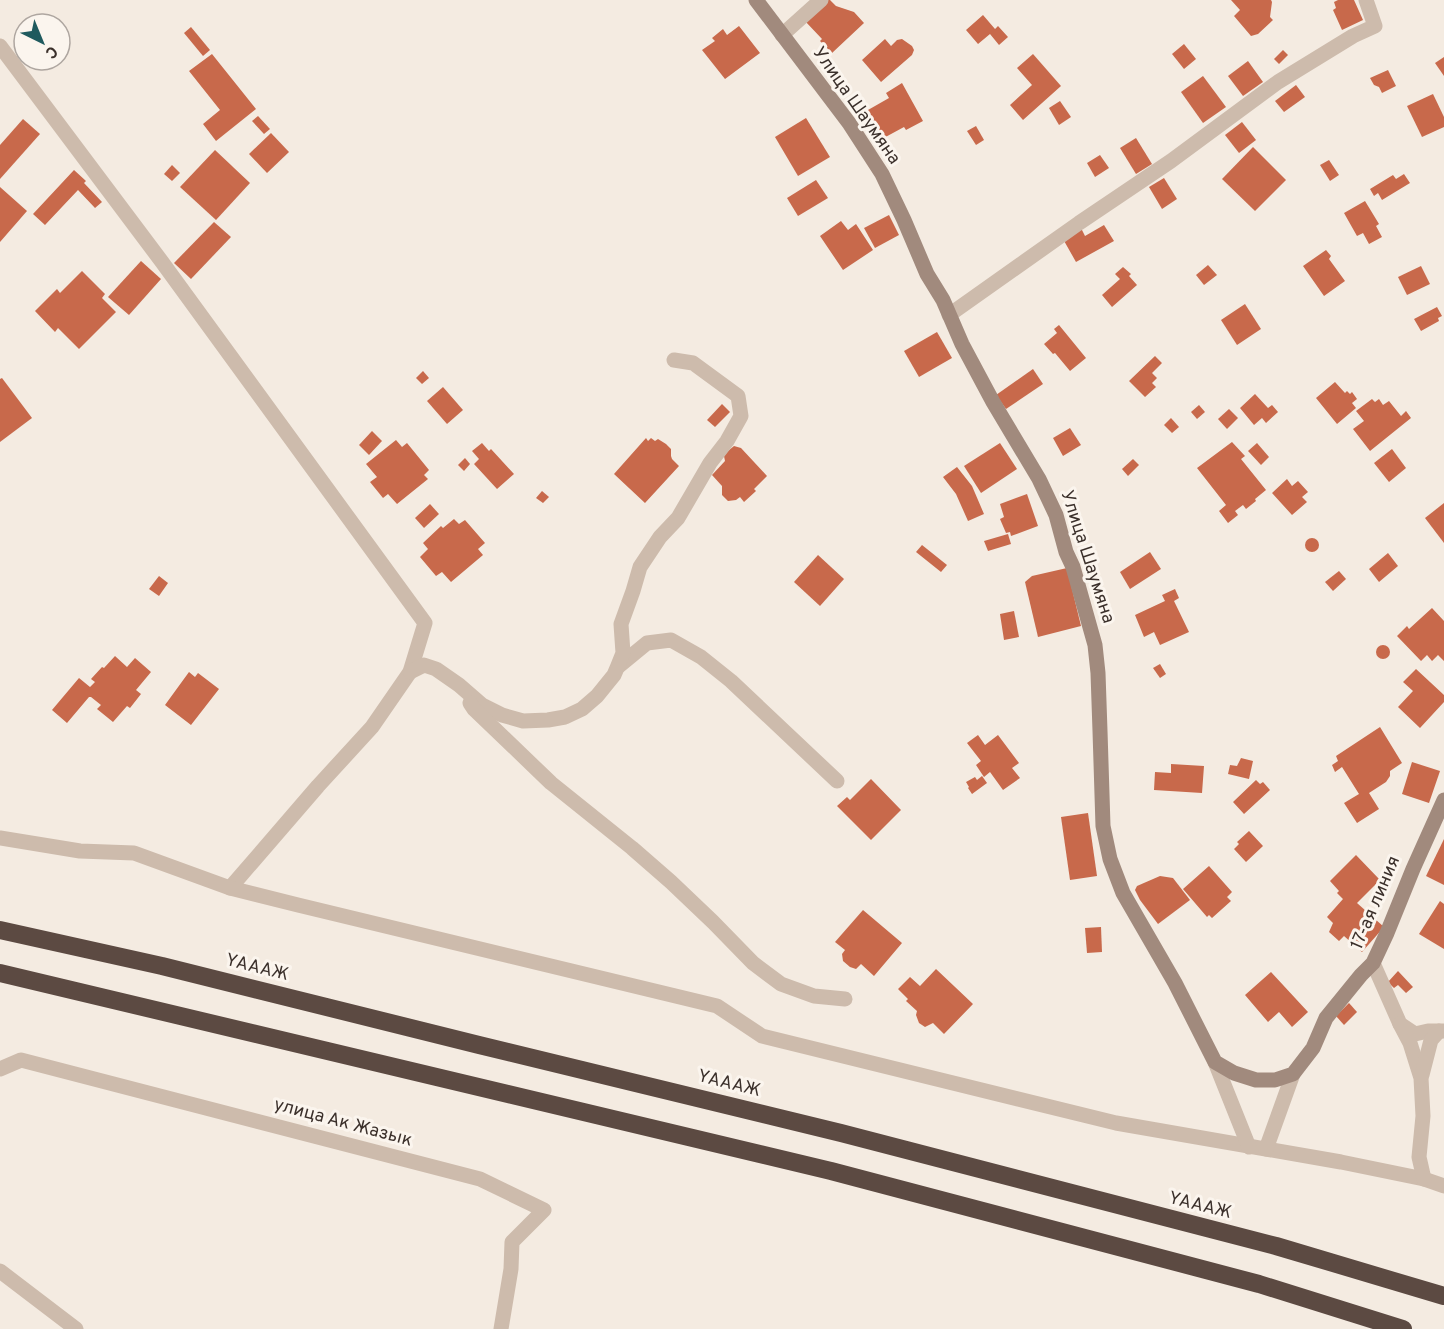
<svg xmlns="http://www.w3.org/2000/svg" width="1444" height="1329" font-family="Overpass,sans-serif">
	<style>
		.building { fill: #c8694b }
		.lines { fill: none; stroke-linecap: round; stroke-linejoin: round }
		.street { stroke: #cdbbac; stroke-width: 15 }
		.secondary { stroke: #a18a7d; stroke-width: 15 }
		.highway { stroke: #5c4a42; stroke-width: 18 }
		.labels { text-anchor: middle; dominant-baseline: central; stroke-width: 6; stroke-linejoin: round; paint-order: stroke }
		.street-label { font-size: 18px; fill: #3b302b; stroke: #fbf5ee }
	</style>
	<rect width="100%" height="100%" fill="#f4ebe1"/>
	<!-- building -->
	<g class="building">
		<path d="M828,0H830L836,6L854,12L864,23L832,53L820,41L822,39L805,21Z"/>
		<path d="M1231,0H1271L1272,2L1270,17L1273,20L1258,34L1251,36L1234,16L1240,10Z"/>
		<path d="M1338,0H1354L1363,20L1342,30L1333,10L1336,8L1334,2Z"/>
		<path d="M983,15L995,29L998,26L1008,37L999,45L990,34L978,44L966,30Z"/>
		<path d="M739,26L760,53L725,79L702,50L715,41L712,38L723,29L727,35Z"/>
		<path d="M191,27L210,50L203,56L184,33Z"/>
		<path d="M885,39L891,46L897,40L902,39L912,46L914,50L912,55L881,82L862,60Z"/>
		<path d="M1184,44L1196,59L1184,69L1172,54Z"/>
		<path d="M1283,50L1288,55L1279,64L1274,59Z"/>
		<path d="M212,54L256,109L216,141L203,124L220,110L189,71Z"/>
		<path d="M1033,54L1061,86L1023,120L1010,105L1032,85L1017,68Z"/>
		<path d="M1444,57V76L1435,63Z"/>
		<path d="M1248,61L1263,82L1243,96L1228,76Z"/>
		<path d="M1388,70L1396,86L1382,93L1379,87L1374,85L1370,78Z"/>
		<path d="M1203,76L1226,107L1203,123L1181,92Z"/>
		<path d="M902,83L923,121L906,130L904,127L880,140L873,128L870,130L861,114L889,98L886,93Z"/>
		<path d="M1296,85L1305,97L1284,112L1275,101Z"/>
		<path d="M1433,94L1444,117V127L1422,137L1407,106Z"/>
		<path d="M1060,101L1071,117L1059,125L1049,108Z"/>
		<path d="M258,116L270,129L264,134L252,121Z"/>
		<path d="M806,118L830,157L798,176L775,137Z"/>
		<path d="M23,119L40,134L0,179V145Z"/>
		<path d="M1242,122L1256,140L1239,153L1225,135Z"/>
		<path d="M976,126L984,140L976,145L967,131Z"/>
		<path d="M271,133L289,152L267,173L249,154Z"/>
		<path d="M1136,138L1152,164L1136,174L1120,148Z"/>
		<path d="M1253,147L1286,180L1255,211L1222,179Z"/>
		<path d="M215,150L250,183L216,220L180,187Z"/>
		<path d="M1100,155L1109,168L1095,177L1087,163Z"/>
		<path d="M1329,160L1339,175L1330,181L1320,165Z"/>
		<path d="M172,165L180,173L172,181L164,174Z"/>
		<path d="M74,170L86,181L84,183L102,202L95,208L78,190L45,225L33,214Z"/>
		<path d="M1404,174L1410,183L1382,200L1378,193L1374,196L1370,189L1393,175L1396,179Z"/>
		<path d="M1164,178L1177,199L1162,209L1149,187Z"/>
		<path d="M816,180L828,198L798,216L787,198Z"/>
		<path d="M0,187L27,211L0,242Z"/>
		<path d="M1365,201L1379,224L1376,226L1382,237L1369,244L1363,233L1357,236L1344,213Z"/>
		<path d="M889,215L899,235L875,248L864,228Z"/>
		<path d="M841,221L848,230L856,224L873,250L843,270L820,236Z"/>
		<path d="M214,222L231,237L191,279L174,263Z"/>
		<path d="M1104,225L1114,241L1076,262L1063,239L1081,228L1085,236Z"/>
		<path d="M1326,250L1331,256L1329,259L1345,281L1324,296L1303,266Z"/>
		<path d="M141,261L161,279L129,315L108,297Z"/>
		<path d="M1208,265L1217,275L1204,285L1196,275Z"/>
		<path d="M1421,266L1430,284L1407,295L1398,277Z"/>
		<path d="M1123,267L1131,274L1129,276L1137,285L1112,307L1102,295L1120,279L1115,274Z"/>
		<path d="M82,271L105,294L102,298L116,312L79,349L58,328L55,332L35,311L57,289L60,293Z"/>
		<path d="M1245,304L1261,329L1237,345L1221,320Z"/>
		<path d="M1437,307L1442,316L1438,318L1439,321L1421,331L1414,319Z"/>
		<path d="M1059,325L1086,358L1070,371L1055,353L1053,354L1044,344L1057,333L1054,329Z"/>
		<path d="M937,332L952,358L919,377L904,351Z"/>
		<path d="M1155,356L1162,363L1152,373L1157,378L1152,383L1156,387L1145,397L1129,381Z"/>
		<path d="M1033,369L1043,384L1006,409L996,395Z"/>
		<path d="M423,371L429,378L422,384L416,378Z"/>
		<path d="M2,378L32,418L0,442V379Z"/>
		<path d="M1335,382L1345,393L1347,391L1350,394L1352,392L1357,399L1352,403L1356,408L1337,424L1316,398Z"/>
		<path d="M443,387L463,410L447,424L427,401Z"/>
		<path d="M1255,394L1268,408L1272,405L1278,412L1266,423L1262,418L1254,425L1240,408Z"/>
		<path d="M1372,399L1375,402L1379,399L1383,405L1389,401L1401,416L1406,411L1411,418L1370,451L1353,429L1364,421L1356,411Z"/>
		<path d="M722,404L730,412L715,427L707,420Z"/>
		<path d="M1199,405L1205,412L1197,419L1191,412Z"/>
		<path d="M1229,409L1238,418L1227,429L1218,419Z"/>
		<path d="M1171,418L1179,427L1172,433L1164,425Z"/>
		<path d="M1070,428L1081,445L1063,456L1053,438Z"/>
		<path d="M372,431L382,441L369,455L359,445Z"/>
		<path d="M646,438L648,441L651,438L655,441L658,439L666,444L671,449V456L672,459L679,466L645,503L614,474Z"/>
		<path d="M396,440L402,447L407,443L429,470L424,475L428,479L397,504L388,494L383,498L370,482L377,477L366,464Z"/>
		<path d="M1232,442L1245,456L1241,459L1266,490L1255,499L1256,501L1246,509L1243,505L1235,511L1238,515L1228,523L1219,511L1226,505L1197,468Z"/>
		<path d="M482,443L489,451L491,449L514,474L497,489L474,464L479,459L472,451Z"/>
		<path d="M1000,443L1017,469L981,493L964,466Z"/>
		<path d="M1257,443L1269,457L1261,465L1248,451Z"/>
		<path d="M734,446L741,448L767,476L754,489L756,491L744,502L740,497L736,500L728,501L722,495V486L712,475L725,461L724,456L728,451Z"/>
		<path d="M1392,449L1406,468L1389,482L1374,463Z"/>
		<path d="M465,458L470,464L464,471L458,465Z"/>
		<path d="M1133,459L1139,465L1128,476L1122,469Z"/>
		<path d="M957,467L972,486L984,514L968,521L956,494L943,477Z"/>
		<path d="M1287,479L1292,486L1298,481L1308,492L1302,497L1307,502L1292,515L1272,493Z"/>
		<path d="M542,491L549,497L543,503L536,498Z"/>
		<path d="M1027,494L1038,526L1011,536L1010,532L1006,533L1000,519L1004,517L1000,504Z"/>
		<path d="M1444,503V543L1425,518Z"/>
		<path d="M430,504L439,514L424,528L415,518Z"/>
		<path d="M454,519L459,524L465,520L485,543L478,549L483,555L451,582L442,572L436,576L420,557L428,549L423,543L441,526L443,528Z"/>
		<path d="M1008,534L1011,544L988,551L984,541Z"/>
		<circle cx="1312" cy="545" r="7"/>
		<path d="M922,545L947,565L941,572L916,552Z"/>
		<path d="M1150,552L1161,569L1130,589L1120,572Z"/>
		<path d="M1388,553L1398,566L1379,582L1369,569Z"/>
		<path d="M818,555L844,579L820,606L794,582Z"/>
		<path d="M1067,568L1081,626L1038,637L1025,582L1032,576Z"/>
		<path d="M1339,571L1346,579L1333,591L1325,582Z"/>
		<path d="M159,576L168,583L159,596L149,589Z"/>
		<path d="M1175,589L1179,598L1174,601L1189,632L1160,645L1154,632L1144,637L1135,615L1165,601L1162,595Z"/>
		<path d="M1432,608L1444,621V661L1438,655L1432,661L1427,655L1421,661L1397,636L1407,626L1409,629Z"/>
		<path d="M1014,611L1019,637L1004,640L1000,614Z"/>
		<circle cx="1383" cy="652" r="7"/>
		<path d="M115,656L127,667L135,658L151,672L136,690L141,694L130,708L127,706L113,722L97,709L101,705L91,697H89L67,723L52,710L79,678L90,687L95,682L91,679L102,667L104,668Z"/>
		<path d="M1160,664L1166,674L1160,678L1153,668Z"/>
		<path d="M1416,669L1444,695V702L1420,728L1398,707L1413,691L1403,682Z"/>
		<path d="M189,672L195,677L198,673L219,689L191,725L165,705Z"/>
		<path d="M1380,727L1402,763L1390,771V776L1386,782L1369,793L1379,809L1357,823L1344,803L1359,794L1342,767L1335,772L1332,765L1338,761L1336,756Z"/>
		<path d="M978,735L985,745L998,735L1019,763L1012,768L1020,778L1003,790L990,772L984,777L976,765L981,761L967,743Z"/>
		<path d="M1241,758L1253,761L1249,779L1228,774L1230,765L1237,766Z"/>
		<path d="M1412,762L1440,771L1429,803L1402,794Z"/>
		<path d="M1171,764L1204,766L1202,793L1154,790L1155,772L1171,773Z"/>
		<path d="M982,776L987,783L972,794L968,788L969,787L966,782L975,777L977,780Z"/>
		<path d="M871,779L901,810L871,840L837,806L847,797L850,800Z"/>
		<path d="M1256,780L1260,784L1263,782L1270,790L1244,814L1233,802Z"/>
		<path d="M1088,813L1097,876L1070,880L1061,817Z"/>
		<path d="M1249,831L1263,846L1246,862L1234,849L1239,844L1237,842Z"/>
		<path d="M1444,839V885L1426,876Z"/>
		<path d="M1356,855L1380,880L1357,903L1384,927L1362,952L1344,936L1339,941L1329,932L1333,923L1327,917L1343,899L1337,893L1339,891L1330,881Z"/>
		<path d="M1209,866L1232,892L1227,897L1231,901L1212,918L1209,915L1207,917L1183,889Z"/>
		<path d="M1160,876L1173,878L1190,900L1158,924L1140,900L1135,890L1137,886Z"/>
		<path d="M1440,901L1444,904V949L1419,934Z"/>
		<path d="M863,910L902,943L874,976L861,964L856,969L850,967L843,961L842,954L845,950L835,942Z"/>
		<path d="M1101,927L1102,952L1087,953L1085,928Z"/>
		<path d="M936,969L973,1004L944,1034L933,1023L925,1027L919,1023L916,1015L917,1011L906,1001L908,999L898,989L910,977L920,986Z"/>
		<path d="M1398,971L1413,987L1406,993L1398,985L1394,988L1388,982Z"/>
		<path d="M1271,972L1308,1012L1292,1027L1279,1012L1268,1022L1245,995Z"/>
		<path d="M1349,1003L1357,1012L1344,1025L1336,1016Z"/>
	</g>
	<g class="lines">
		<!-- street -->
		<g class="street">
			<path d="M782,35L821,0"/>
			<path d="M0,46L162,262L425,623L410,672L372,727L318,786L230,888"/>
			<path d="M949,315L1079,223L1171,161L1278,82L1353,36L1375,26L1366,0"/>
			<path d="M619,666L647,643L671,640L701,657L731,681L837,781"/>
			<path d="M410,672L424,665L436,669L459,685L482,705L502,715L523,721L548,720L565,717L582,709L597,696L614,675L617,668L623,653L621,624L633,591L640,567L660,537L678,518L710,463L727,441L741,416L738,396L693,363L674,360"/>
			<path d="M470,703L474,709L551,783L632,848L671,882L713,922L753,963L781,984L814,996L845,999"/>
			<path d="M0,838L80,851L134,853L230,888L298,905L717,1006L762,1036L1116,1123L1341,1162L1424,1179L1444,1186"/>
			<path d="M1373,963L1400,1024L1415,1034L1428,1031H1444"/>
			<path d="M1400,1024L1410,1043L1421,1078L1423,1116L1419,1157L1424,1179"/>
			<path d="M1215,1062L1249,1147"/>
			<path d="M0,1069L21,1060L480,1179L544,1210L512,1242L511,1269L501,1329"/>
			<path d="M1422,1075L1431,1040L1439,1031"/>
			<path d="M1266,1149L1293,1074"/>
			<path d="M0,1271L76,1329"/>
		</g>
		<!-- secondary -->
		<path class="secondary" d="M756,0L849,123L882,174L904,220L927,274L943,300L962,344L993,402L1039,479L1056,515L1066,552L1073,567L1095,645L1098,673L1100,731L1103,826L1110,859L1123,893L1175,983L1215,1062L1234,1073L1256,1080H1275L1293,1074L1313,1048L1326,1018L1361,975L1373,963L1387,933L1413,869L1444,800"/>
		<!-- highway -->
		<g class="highway">
			<path d="M0,930L162,966L479,1045L841,1133L1276,1246L1444,1296"/>
			<path d="M0,973L831,1171L1259,1284L1403,1329"/>
		</g>
	</g>
	<g class="labels">
		<!-- street labels -->
		<g class="street-label">
			<text transform="translate(856 106) rotate(55)">Улица Шаумяна</text>
			<text transform="translate(1087 557) rotate(72)">Улица Шаумяна</text>
			<text transform="translate(1376 903) rotate(-67)">17-ая линия</text>
			<text transform="translate(257 968) rotate(14)">ҮАААЖ</text>
			<text transform="translate(729 1084) rotate(14)">ҮАААЖ</text>
			<text transform="translate(343 1123) rotate(15)">улица Ак Жазык</text>
			<text transform="translate(1200 1206) rotate(14)">ҮАААЖ</text>
		</g>
	</g>
	<!-- north arrow -->
	<g transform="translate(42 42) rotate(137)"><circle r="28" fill="#fbf5ee" stroke="#aea6a0" stroke-width="1.5"/>
	<path d="M0-4.5L10 22L0 15L-10 22Z" fill="#1f5a5e"/>
	<text y="-9" font-size="16" font-weight="bold" text-anchor="middle" fill="#3b302b">С</text>
	</g>
</svg>
